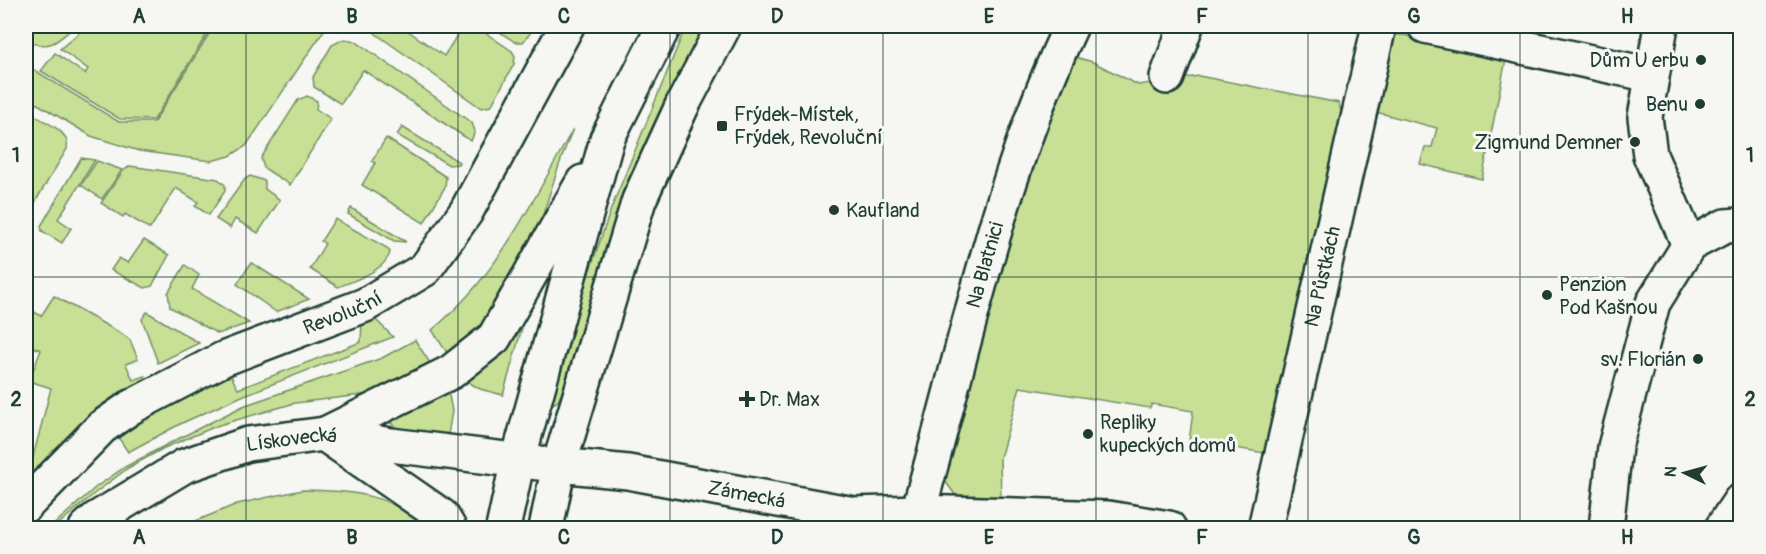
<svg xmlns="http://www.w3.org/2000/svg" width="1766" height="554" font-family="Pangolin,sans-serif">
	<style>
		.green { fill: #c7e096; stroke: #738e65; stroke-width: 1.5 }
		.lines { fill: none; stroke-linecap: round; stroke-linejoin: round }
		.minor-casing { stroke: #1f3d34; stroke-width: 38 }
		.secondary-casing { stroke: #1f3d34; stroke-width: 38 }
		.minor { stroke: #f6f6f2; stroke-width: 33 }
		.secondary { stroke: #f6f6f2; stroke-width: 33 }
		.grid { fill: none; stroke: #1f3d34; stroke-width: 1.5; stroke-opacity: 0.55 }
		.poi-dot { fill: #1f3d34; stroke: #f6f6f2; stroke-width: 2 }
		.labels { text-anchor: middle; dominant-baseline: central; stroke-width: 6; stroke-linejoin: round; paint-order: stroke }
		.poi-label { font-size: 20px; fill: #1f3d34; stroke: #f6f6f2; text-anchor: start }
		.street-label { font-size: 20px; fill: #1f3d34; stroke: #f6f6f2 }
		.neatline { fill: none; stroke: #1f3d34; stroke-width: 2 }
		.grid-label { font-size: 20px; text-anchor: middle; font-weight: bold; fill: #1f3d34 }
	</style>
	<rect width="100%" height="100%" fill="#f6f6f2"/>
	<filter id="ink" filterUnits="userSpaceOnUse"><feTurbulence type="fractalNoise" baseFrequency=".0167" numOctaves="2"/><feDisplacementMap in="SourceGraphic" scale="12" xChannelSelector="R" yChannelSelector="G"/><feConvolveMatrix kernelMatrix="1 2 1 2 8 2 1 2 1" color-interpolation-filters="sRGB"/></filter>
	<g filter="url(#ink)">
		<!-- green -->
		<g class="green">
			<path d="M26,26H75C56,42 51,51 26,40Z"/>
			<path d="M87,26H212L154,120L120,119L41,71L55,53L85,74L88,69L60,49Z"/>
			<path d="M214,26H327L246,146L230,156L211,161L139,151L91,136L26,97V65L119,122H154Z"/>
			<path d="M369,26H401L444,56L458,34L455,31L460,26H475L512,51L515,56L514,64L491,106L481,108L376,34Z"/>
			<path d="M491,26H536L523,42H515Z"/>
			<path d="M686,26H704C645,142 599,262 564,388L558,401L553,404L551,400L576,310L611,209Z"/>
			<path d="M1393,34L1454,42L1506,59L1482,179L1420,164L1425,147H1432L1437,128L1372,111Z"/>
			<path d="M344,39L355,41L472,123L475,131L471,141L363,70L341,104L314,87L313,77L332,45Z"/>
			<path d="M1075,57L1093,62L1138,85L1199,76L1339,103L1343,120L1280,414L1264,453L1230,447L1229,450L1189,442L1193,411L1152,404L1150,408L1020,387L1000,458L1001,500L956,496L945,481L943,458L1034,153Z"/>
			<path d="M307,96L317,101L316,109L331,119L290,185L264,168L261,158L298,100Z"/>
			<path d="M36,116C48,124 71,132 67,149L29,212L26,211V132Z"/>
			<path d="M402,127L459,162L458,164L449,165L397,135Z"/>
			<path d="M573,129C548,184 536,263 499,308C484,327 467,341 449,356L432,330C498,276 532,202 573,129Z"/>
			<path d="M386,138L446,177L445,187L424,223L362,185L375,163L372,161Z"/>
			<path d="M81,158L95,160L58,219L71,228L62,243L42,231L41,226Z"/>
			<path d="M97,161L122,170L102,199L81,185Z"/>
			<path d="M130,166L218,179L225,185V191L209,215L195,206L198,202L176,188L150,229L125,214L123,217L101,203L123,171Z"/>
			<path d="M250,176L265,181V189L280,200L258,233L235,219L230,228L216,219L245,179Z"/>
			<path d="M351,208L406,242L394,241L348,214Z"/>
			<path d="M335,219L387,248L390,252C387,270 353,281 338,287L310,269L325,244L321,241Z"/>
			<path d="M144,240L169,255L152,286L145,288L111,270L119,258L128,263Z"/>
			<path d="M251,263L255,265L309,299L276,312L237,284Z"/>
			<path d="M185,265L199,275L192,289L249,323L218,334L170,307L168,293Z"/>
			<path d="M54,296L122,334L130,340L138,359L126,364L133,380L145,376L146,381L26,484L51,388L29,381L41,350L26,344V307L41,316Z"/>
			<path d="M147,312L199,343L158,363L142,319Z"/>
			<path d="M370,314L393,337L242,396L182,423L128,452L116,434L229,372L238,389L361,342L362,321Z"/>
			<path d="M516,325L522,328L503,395L480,389L460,377Z"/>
			<path d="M415,340L432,366L378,393L295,403L219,425L164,448L128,468L95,493L54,528H50L96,487L125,467L164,446L243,406L382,358Z"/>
			<path d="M447,385L452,411L448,435L396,428L389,421L393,413Z"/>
			<path d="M302,490C347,491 392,492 425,528H179L237,504Z"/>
		</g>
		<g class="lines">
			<!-- minor casing -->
			<g class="minor-casing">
				<g id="minor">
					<path d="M1071,26C998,180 965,348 918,512L1108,518L1169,528"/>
					<path d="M1425,26L1651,75"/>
					<path d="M1661,26L1645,117L1650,155L1689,245"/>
					<path d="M1167,77L1186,26"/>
					<path id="s1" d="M559,465L628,472L854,514L918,512L920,528"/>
					<path id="s2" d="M26,505L102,427L131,407L223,359L365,305L425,269L466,212L567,26"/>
					<path id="s3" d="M1265,528L1379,26"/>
					<path d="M1606,528L1615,447L1653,303L1689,245L1725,226L1740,225"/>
					<path d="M1722,528L1740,501"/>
				</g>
			</g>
			<!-- secondary casing -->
			<g class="secondary-casing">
				<g id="secondary">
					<path d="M325,434L451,372L494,338L583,182"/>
					<path d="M331,439L442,516L449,528"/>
					<path id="s4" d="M86,528L96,519L184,466L248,444L325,434L391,445L539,463"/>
					<path d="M503,528L518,460L607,139L664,26"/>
					<path d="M546,528L559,465L639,200L682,106L724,26"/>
				</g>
			</g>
			<!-- minor -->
			<use href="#minor" class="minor"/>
			<!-- secondary -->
			<use href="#secondary" class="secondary"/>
		</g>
	</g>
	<!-- grid -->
	<path class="grid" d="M246,26V528M458,26V528M670,26V528M883,26V528M1096,26V528M1308,26V528M1520,26V528M26,277H1740"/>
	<!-- markers -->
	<g class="poi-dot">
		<circle cx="1701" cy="60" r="6"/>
		<circle cx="1700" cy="104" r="6"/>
		<rect x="716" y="120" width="12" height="12" rx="3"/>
		<circle cx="1635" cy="142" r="6"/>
		<circle cx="834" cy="210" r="6"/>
		<circle cx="1547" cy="295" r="6"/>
		<circle cx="1698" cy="359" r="6"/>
		<path d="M744 390h6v6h6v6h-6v6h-6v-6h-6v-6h6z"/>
		<circle cx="1088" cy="434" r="6"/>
	</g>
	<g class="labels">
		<!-- poi labels -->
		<g class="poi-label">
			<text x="1689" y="60" text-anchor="end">Dům U erbu</text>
			<text x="1688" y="104" text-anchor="end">Benu</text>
			<text x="734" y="114">Frýdek-Místek,<tspan x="734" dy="23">Frýdek, Revoluční</tspan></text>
			<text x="1623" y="142" text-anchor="end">Zigmund Demner</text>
			<text x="846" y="210">Kaufland</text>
			<text x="1559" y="284">Penzion<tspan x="1559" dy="23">Pod Kašnou</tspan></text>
			<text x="1686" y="359" text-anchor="end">sv. Florián</text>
			<text x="759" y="399">Dr. Max</text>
			<text x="1100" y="422">Repliky<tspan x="1100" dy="23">kupeckých domů</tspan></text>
		</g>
		<!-- street labels -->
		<g class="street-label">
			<text transform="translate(985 265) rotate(-74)">Na Blatnici</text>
			<text stroke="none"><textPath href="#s3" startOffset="258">Na Půstkách</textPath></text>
			<text stroke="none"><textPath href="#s2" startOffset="376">Revoluční</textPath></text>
			<text stroke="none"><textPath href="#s4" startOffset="228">Lískovecká</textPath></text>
			<text stroke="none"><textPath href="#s1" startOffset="190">Zámecká</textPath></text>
		</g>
	</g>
	<!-- margin -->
	<rect width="1766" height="554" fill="none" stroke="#f6f6f2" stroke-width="66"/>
	<!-- north arrow -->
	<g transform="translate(1685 473) rotate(275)" stroke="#f6f6f2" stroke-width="4.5" paint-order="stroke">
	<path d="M0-4.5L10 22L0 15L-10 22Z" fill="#1f3d34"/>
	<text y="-9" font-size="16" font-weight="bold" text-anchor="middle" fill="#1f3d34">N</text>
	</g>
	<rect x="33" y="33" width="1700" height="488" class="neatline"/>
	<g class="grid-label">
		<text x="139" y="23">A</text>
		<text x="352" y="23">B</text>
		<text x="564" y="23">C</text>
		<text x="777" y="23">D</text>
		<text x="989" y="23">E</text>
		<text x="1202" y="23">F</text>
		<text x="1414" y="23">G</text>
		<text x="1627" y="23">H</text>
		<text x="16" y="162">1</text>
		<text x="1750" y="162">1</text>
		<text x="16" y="406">2</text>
		<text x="1750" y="406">2</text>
		<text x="139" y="544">A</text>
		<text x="352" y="544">B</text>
		<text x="564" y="544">C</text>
		<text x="777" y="544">D</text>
		<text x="989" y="544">E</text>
		<text x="1202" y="544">F</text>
		<text x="1414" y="544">G</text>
		<text x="1627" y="544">H</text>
	</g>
</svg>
